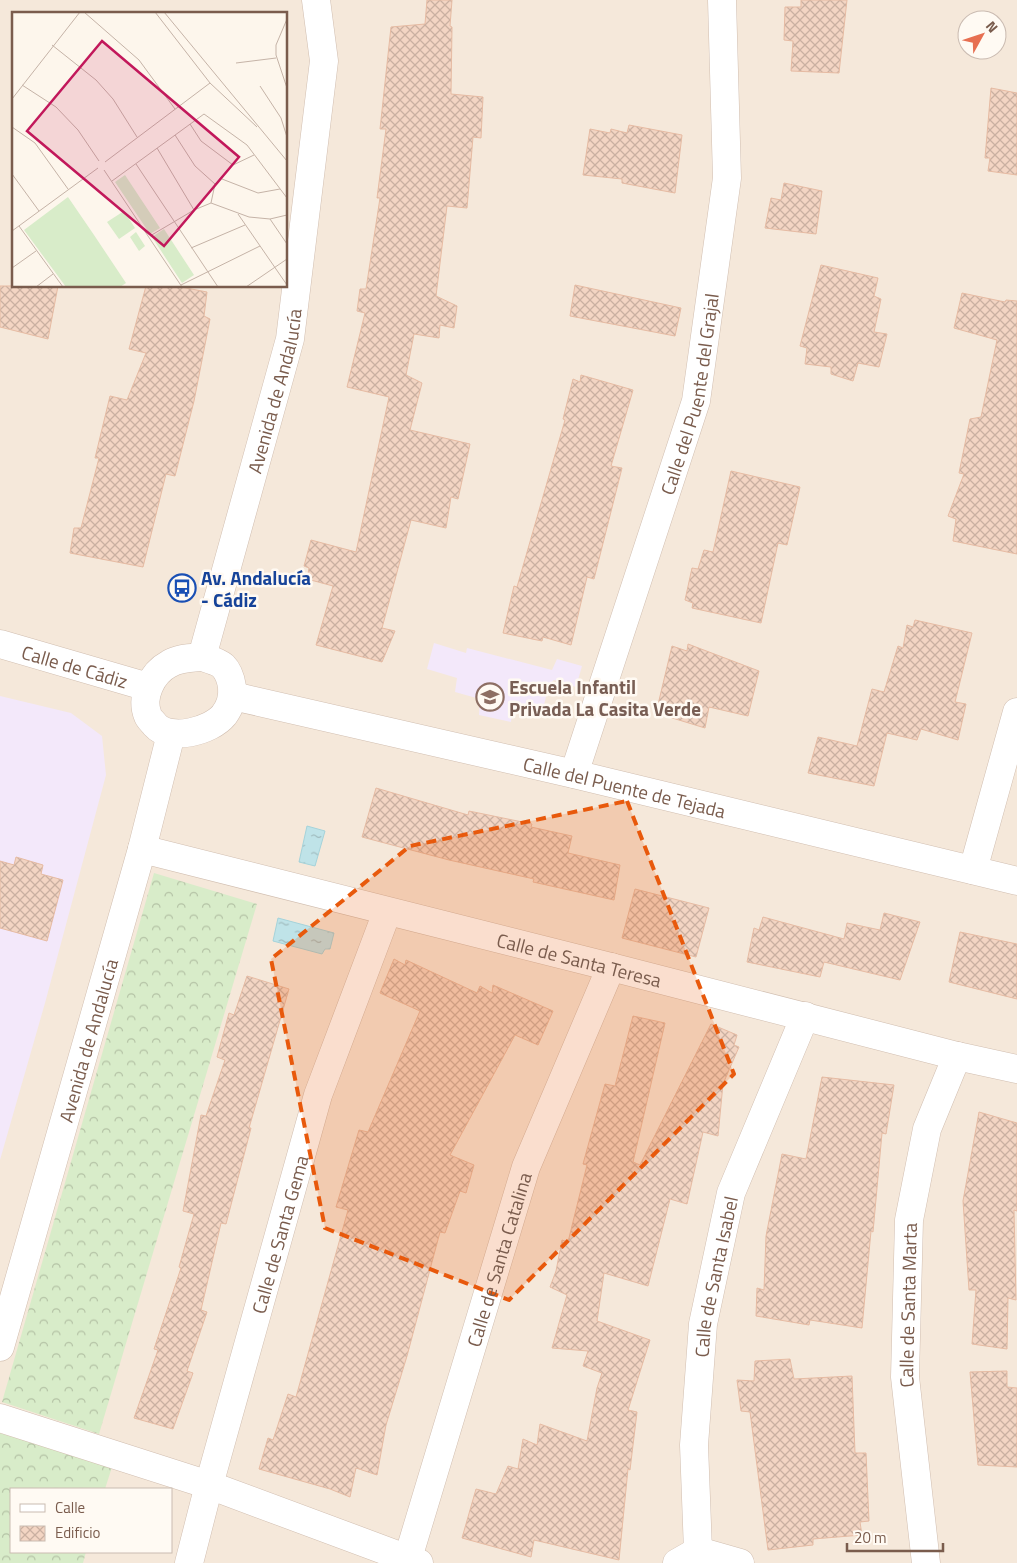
<svg xmlns="http://www.w3.org/2000/svg" width="1017" height="1563" font-family="'Titillium Web',sans-serif">
	<style>
		.residential { fill: #f5e8da; fill-rule: evenodd }
		.education { fill: #f3e8fa }
		.forest { fill: url(#forest-crowns) }
		.water { fill: url(#water-ripples); stroke: #a5d3da }
		.building { fill: url(#building-cross-hatch); stroke: #e6bba3 }
		.lines { fill: none; stroke-linecap: round; stroke-linejoin: round }
		.street-casing { stroke: #d1beb0; stroke-width: 29 }
		.street { stroke: #fff; stroke-width: 28 }
		.marked { fill: #e8590c; fill-opacity: 0.2; stroke: #e8590c; stroke-width: 4; stroke-dasharray: 10 6; stroke-linejoin: round }
		.labels { text-anchor: middle; dominant-baseline: central; stroke-width: 5; stroke-linejoin: round; paint-order: stroke }
		.street-label { font-size: 19px; fill: #7a5c4d; stroke: #fffaf3 }
		.transit-label { font-size: 19px; font-weight: bold; fill: #164399; stroke: #fffaf3; text-anchor: start }
		.education-label { font-size: 19px; font-weight: bold; fill: #785e54; stroke: #fffaf3; text-anchor: start }
		.inset-road { fill: none; stroke: #c5b3a7; stroke-width: 1 }
		.view { fill: #c2185b; fill-opacity: 0.15; stroke: #c2185b; stroke-width: 2.5 }
		.inset-edge { fill: none; stroke: #7a5c4d; stroke-width: 2.5 }
	</style>
	<defs>
		<pattern id="forest-crowns" width="20" height="18" patternUnits="userSpaceOnUse" patternTransform="scale(1.25)"><rect width="20" height="18" fill="#d8ecc9"/><path d="M2 6a3 3 0 1 1 6 0M12 15a3 3 0 1 1 6 0" fill="none" stroke="#b4c2a5"/></pattern>
		<pattern id="water-ripples" width="26" height="14" patternUnits="userSpaceOnUse" patternTransform="scale(1.25)"><rect width="26" height="14" fill="#bfe3e8"/><path d="M2 4q2-2 4 0t4 0M15 11q2-2 4 0t4 0" fill="none" stroke="#a0bbbe"/></pattern>
		<pattern id="building-cross-hatch" width="8" height="8" patternUnits="userSpaceOnUse" patternTransform="scale(1.25)"><rect width="8" height="8" fill="#f3d5c3"/><path d="M0 0l8 8M0 8l8-8" fill="none" stroke="#cab0a1"/></pattern>
	</defs>
	<rect width="100%" height="100%" fill="#fdf6ec"/>
	<!-- residential -->
	<path class="residential" d="M0,0H1017V1563H0ZM14,14H286V286H14ZM967,20H997V50H967ZM11,1489H171V1552H11Z"/>
	<!-- education -->
	<g class="education">
		<path d="M434,643L466,653L467,648L552,670L557,659L582,666L576,687L554,680L549,684L544,705L548,707L547,717L512,709L511,722L479,715L480,699L455,692L457,678L427,669Z"/>
		<path d="M0,696L71,713L102,736L106,775L45,1003L0,1160Z"/>
	</g>
	<!-- forest -->
	<g class="forest">
		<path d="M154,873L257,904L99,1434L2,1402Z"/>
		<path d="M0,1433L112,1467L105,1489H11V1552H86L83,1563H0Z"/>
	</g>
	<!-- water -->
	<g class="water">
		<path d="M307,826L325,831L315,866L299,862Z"/>
		<path d="M278,918L334,933L330,949H325L322,954L273,941Z"/>
	</g>
	<!-- building -->
	<g class="building">
		<path d="M427,0H452L450,26L452,27L451,94L483,97L481,138L473,137L467,208L447,206L436,296L457,306L454,328L440,325L439,338L414,334L406,375L422,383L410,430L470,444L458,499L451,497L446,528L411,520L382,628L395,631L382,662L316,645L333,586L307,579L309,568L304,566L311,540L356,552L389,397L347,387L365,313L357,311L360,289H366L380,198H377L386,129H380L391,27L425,24Z"/>
		<path d="M801,0H847L839,73L791,71L793,41L784,40L785,7H801Z"/>
		<path d="M991,88L1017,93V175L988,171L990,158H985Z"/>
		<path d="M629,125L682,135L675,193L622,183V179L583,175L590,129L610,133L611,129L627,133Z"/>
		<path d="M784,183L822,191L816,234L765,228L771,198L781,200Z"/>
		<path d="M821,265L878,278L874,296L881,299L874,332L887,334L879,367L858,363L853,381L831,374V367L805,364L807,348L800,346Z"/>
		<path d="M575,285L681,308L675,336L570,316Z"/>
		<path d="M0,286H58L48,339L0,327Z"/>
		<path d="M146,286H176L207,292L204,316L210,319L194,401L175,476L166,474L143,567L70,553L74,528H81L99,458H95L110,396L127,400L146,353L129,349Z"/>
		<path d="M962,293L1005,302L1006,300L1017,301V554L953,541L956,519L948,516L964,474L959,473L970,419L981,417L997,340L954,328Z"/>
		<path d="M581,375L633,390L611,466L622,468L594,579L587,577L571,645L543,637L542,641L503,633L514,586L517,587L565,420L563,419L573,379L580,382Z"/>
		<path d="M731,471L800,487L787,545L778,543L761,623L692,608L693,603L685,600L692,568L698,569L704,550L713,552Z"/>
		<path d="M915,620L972,633L955,702L966,704L958,740L921,729L917,740L887,733L874,786L808,773L818,737L857,746L872,689L884,692L898,646L903,648L907,625L913,627Z"/>
		<path d="M688,644L759,671L748,716L709,707L705,728L656,713L672,646L687,651Z"/>
		<path d="M376,788L468,815L469,811L532,824L531,827L572,836L568,853L620,865L614,900L533,882L534,879L449,860L362,837Z"/>
		<path d="M16,857L43,865L41,874L63,880L47,941L0,928V861L14,865Z"/>
		<path d="M635,889L709,908L696,957L622,938Z"/>
		<path d="M884,913L920,922L900,980L824,962L820,977L747,962L754,928L759,930L763,917L844,939L847,923L880,930Z"/>
		<path d="M960,932L1017,944V999L949,982Z"/>
		<path d="M394,959L405,965L406,960L477,993L480,986L492,993L493,985L553,1011L538,1045L515,1035L450,1155L474,1165L466,1193L460,1191L445,1233L440,1232L407,1356L386,1425L377,1475L356,1468L350,1497L330,1489L259,1469L268,1438L273,1440L288,1394L296,1397L348,1210L336,1207L359,1130L368,1132L420,1011L380,993Z"/>
		<path d="M247,976L289,989L249,1128H251L226,1224L221,1223L201,1310L207,1312L187,1371L193,1373L173,1429L134,1418L158,1350L154,1349L181,1268L179,1267L194,1214L183,1211L201,1115L206,1116L225,1060L217,1057L229,1013L234,1015Z"/>
		<path d="M633,1016L665,1023L633,1162L640,1165L711,1024L737,1035L734,1045L739,1047L723,1084L718,1136L703,1132L687,1204L670,1199L648,1286L604,1273L597,1321L650,1340L628,1410L637,1412L630,1470L628,1469L619,1560L534,1540L531,1557L462,1538L476,1489L496,1494L508,1466L518,1469L523,1439L537,1445L540,1424L587,1441L597,1388L602,1373L583,1366L588,1351L552,1348L567,1295L550,1287L556,1271L562,1240L568,1242L587,1165L583,1164L605,1084L615,1086Z"/>
		<path d="M822,1077L894,1085L886,1134L882,1133L873,1232L871,1231L862,1328L810,1320L809,1325L756,1316L757,1288L764,1290L766,1236L782,1154L806,1159Z"/>
		<path d="M979,1112L1017,1123V1211L1014,1210L1016,1300L1008,1298L1007,1349L972,1344L976,1290H969L963,1201Z"/>
		<path d="M790,1359L794,1379L852,1376L855,1453H866L869,1521L860,1522L862,1535L813,1539V1545L768,1550L750,1412L741,1411L737,1380L754,1381L755,1361Z"/>
		<path d="M1007,1371V1387L1017,1388V1467L978,1465L970,1372Z"/>
	</g>
	<g class="lines">
		<!-- street casing -->
		<g class="street-casing">
			<g id="street">
				<path id="s1" d="M0,644L148,687"/>
				<path id="s2" d="M202,657L290,339L324,61L316,0"/>
				<path d="M202,657C208,659 219,662 223,666C228,671 231,680 232,687C233,697 230,707 224,715C211,731 170,742 155,725C153,722 149,719 148,716C140,697 152,673 169,664C179,658 191,658 202,657Z"/>
				<path id="s3" d="M233,696L574,774L1017,881"/>
				<path id="s4" d="M574,774L696,401L727,178L722,0"/>
				<path id="s5" d="M142,849L611,967L957,1056L1017,1069"/>
				<path d="M973,870L1017,712"/>
				<path id="s6" d="M0,1347L142,849L171,734"/>
				<path d="M0,1418L209,1485L419,1563"/>
				<path id="s7" d="M698,1551L694,1445L703,1324L731,1193L805,1016"/>
				<path id="s8" d="M408,1558L526,1167L611,967"/>
				<path id="s9" d="M189,1563L209,1485L318,1095L387,912"/>
				<path d="M677,1563L698,1551L740,1563"/>
				<path id="s10" d="M926,1563L905,1377L909,1220L927,1129L957,1056"/>
			</g>
		</g>
		<!-- street -->
		<use href="#street" class="street"/>
	</g>
	<!-- marked area -->
	<path class="marked" d="M627,801L734,1074L509,1300L325,1228L271,959L410,846Z"/>
	<!-- icons -->
	<defs>
		<g id="bus-ring" transform="scale(1.4375)"><circle r="9.5" fill="#fffaf3" stroke="#1a4fb4" stroke-width="1.5"/><path d="M-5-6H5V4H4V6H2V4H-2V6H-4V4H-5ZM-3.5-4V0h7V-4ZM-3.5 1.2v1.5H-2V1.2ZM2 1.2v1.5H3.5V1.2Z" fill="#1a4fb4"/></g>
		<g id="school-ring" transform="scale(1.4375)"><circle r="9.5" fill="#fffaf3" stroke="#8d6e63" stroke-width="1.5"/><path d="M0-5L7-2L0 1L-7-2ZM-4 1L0 2.5L4 1V4Q0 6-4 4Z" fill="#8d6e63"/></g>
	</defs>
	<g fill-rule="evenodd">
		<use href="#bus-ring" x="182" y="588"/>
		<use href="#school-ring" x="490" y="697"/>
	</g>
	<g class="labels">
		<!-- street labels -->
		<g class="street-label">
			<text stroke="none"><textPath href="#s2" startOffset="276">Avenida de Andalucía</textPath></text>
			<text stroke="none"><textPath href="#s4" startOffset="398">Calle del Puente del Grajal</textPath></text>
			<text stroke="none"><textPath href="#s1" startOffset="78">Calle de Cádiz</textPath></text>
			<text stroke="none"><textPath href="#s3" startOffset="402">Calle del Puente de Tejada</textPath></text>
			<text stroke="none"><textPath href="#s5" startOffset="451">Calle de Santa Teresa</textPath></text>
			<text stroke="none"><textPath href="#s6" startOffset="319">Avenida de Andalucía</textPath></text>
			<text stroke="none"><textPath href="#s9" startOffset="341">Calle de Santa Gema</textPath></text>
			<text stroke="none"><textPath href="#s8" startOffset="312">Calle de Santa Catalina</textPath></text>
			<text stroke="none"><textPath href="#s7" startOffset="276">Calle de Santa Isabel</textPath></text>
			<text stroke="none"><textPath href="#s10" startOffset="259">Calle de Santa Marta</textPath></text>
		</g>
		<!-- transit labels -->
		<g class="transit-label">
			<text x="201" y="577">Av. Andalucía<tspan x="201" dy="22">- Cádiz</tspan></text>
		</g>
		<!-- education labels -->
		<g class="education-label">
			<text x="509" y="686">Escuela Infantil<tspan x="509" dy="22">Privada La Casita Verde</tspan></text>
		</g>
	</g>
	<!-- overview -->
	<g transform="translate(12 12)">
		<rect width="275" height="275" fill="#fdf6ec"/>
		<path d="M112,199L123,216L107,227L95,210ZM124,220L133,234L127,239L118,225Z" fill="#d8ecc9"/>
		<path d="M113,163L148,216L138,222L103,170ZM56,185L82,223L114,271L108,275H54L12,218ZM152,217L182,263L170,271L140,225Z" fill="#d8ecc9"/>
		<path class="inset-road" d="M72,0L127,48L163,97M143,0L198,71L245,115M152,0L275,149M275,7L264,33V43L275,76M40,33L84,68L101,87L125,125M224,51L264,46M10,73L44,95L66,118L87,149M248,74L269,106L275,125M0,87L68,0M178,112L189,129L221,153M0,115L23,131L56,177M163,123L183,154L203,172M145,136L182,198M93,150L198,71M124,152L206,275M92,158L170,275M0,162L27,199M210,167L246,181L268,177M100,169L192,102L235,133L275,186M199,191L203,172L221,153L242,143M226,202L275,273M258,207L275,232M7,214L51,275M0,219L86,156M138,224L182,198L199,191L237,205L258,207L275,203M179,236L233,213M0,256L24,239M169,273L248,234M24,275L41,262M234,275L275,247"/>
		<path class="view" d="M90,29L227,145L152,234L15,119Z"/>
		<rect width="275" height="275" class="inset-edge"/>
	</g>
	<!-- legend -->
	<rect x="10" y="1488" width="162" height="65" fill="#fffaf3" stroke="#cabbb1"/>
	<rect x="20" y="1504" width="25" height="8" fill="#ffffff" stroke="#cabbb1"/>
	<text x="55" y="1513" font-size="15" fill="#7a5c4d">Calle</text>
	<rect x="20" y="1526" width="25" height="15" fill="url(#building-cross-hatch)" stroke="#cabbb1"/>
	<text x="55" y="1538" font-size="15" fill="#7a5c4d">Edificio</text>
	<!-- north arrow -->
	<g transform="translate(982 35) rotate(50)"><circle r="24" fill="#fffaf3" stroke="#cabbb1"/>
	<path d="M0-4L9 19L0 12L-9 19Z" fill="#e76f51"/>
	<text y="-8" font-size="14" font-weight="bold" text-anchor="middle" fill="#7a5c4d">N</text>
	</g>
	<!-- scale -->
	<path d="M847 1543v8h96v-8" fill="none" stroke="#7a5c4d" stroke-width="2.5"/>
	<text x="854" y="1543" font-size="15" fill="#7a5c4d" stroke="#fffaf3" stroke-width="4" paint-order="stroke">20 m</text>
</svg>
